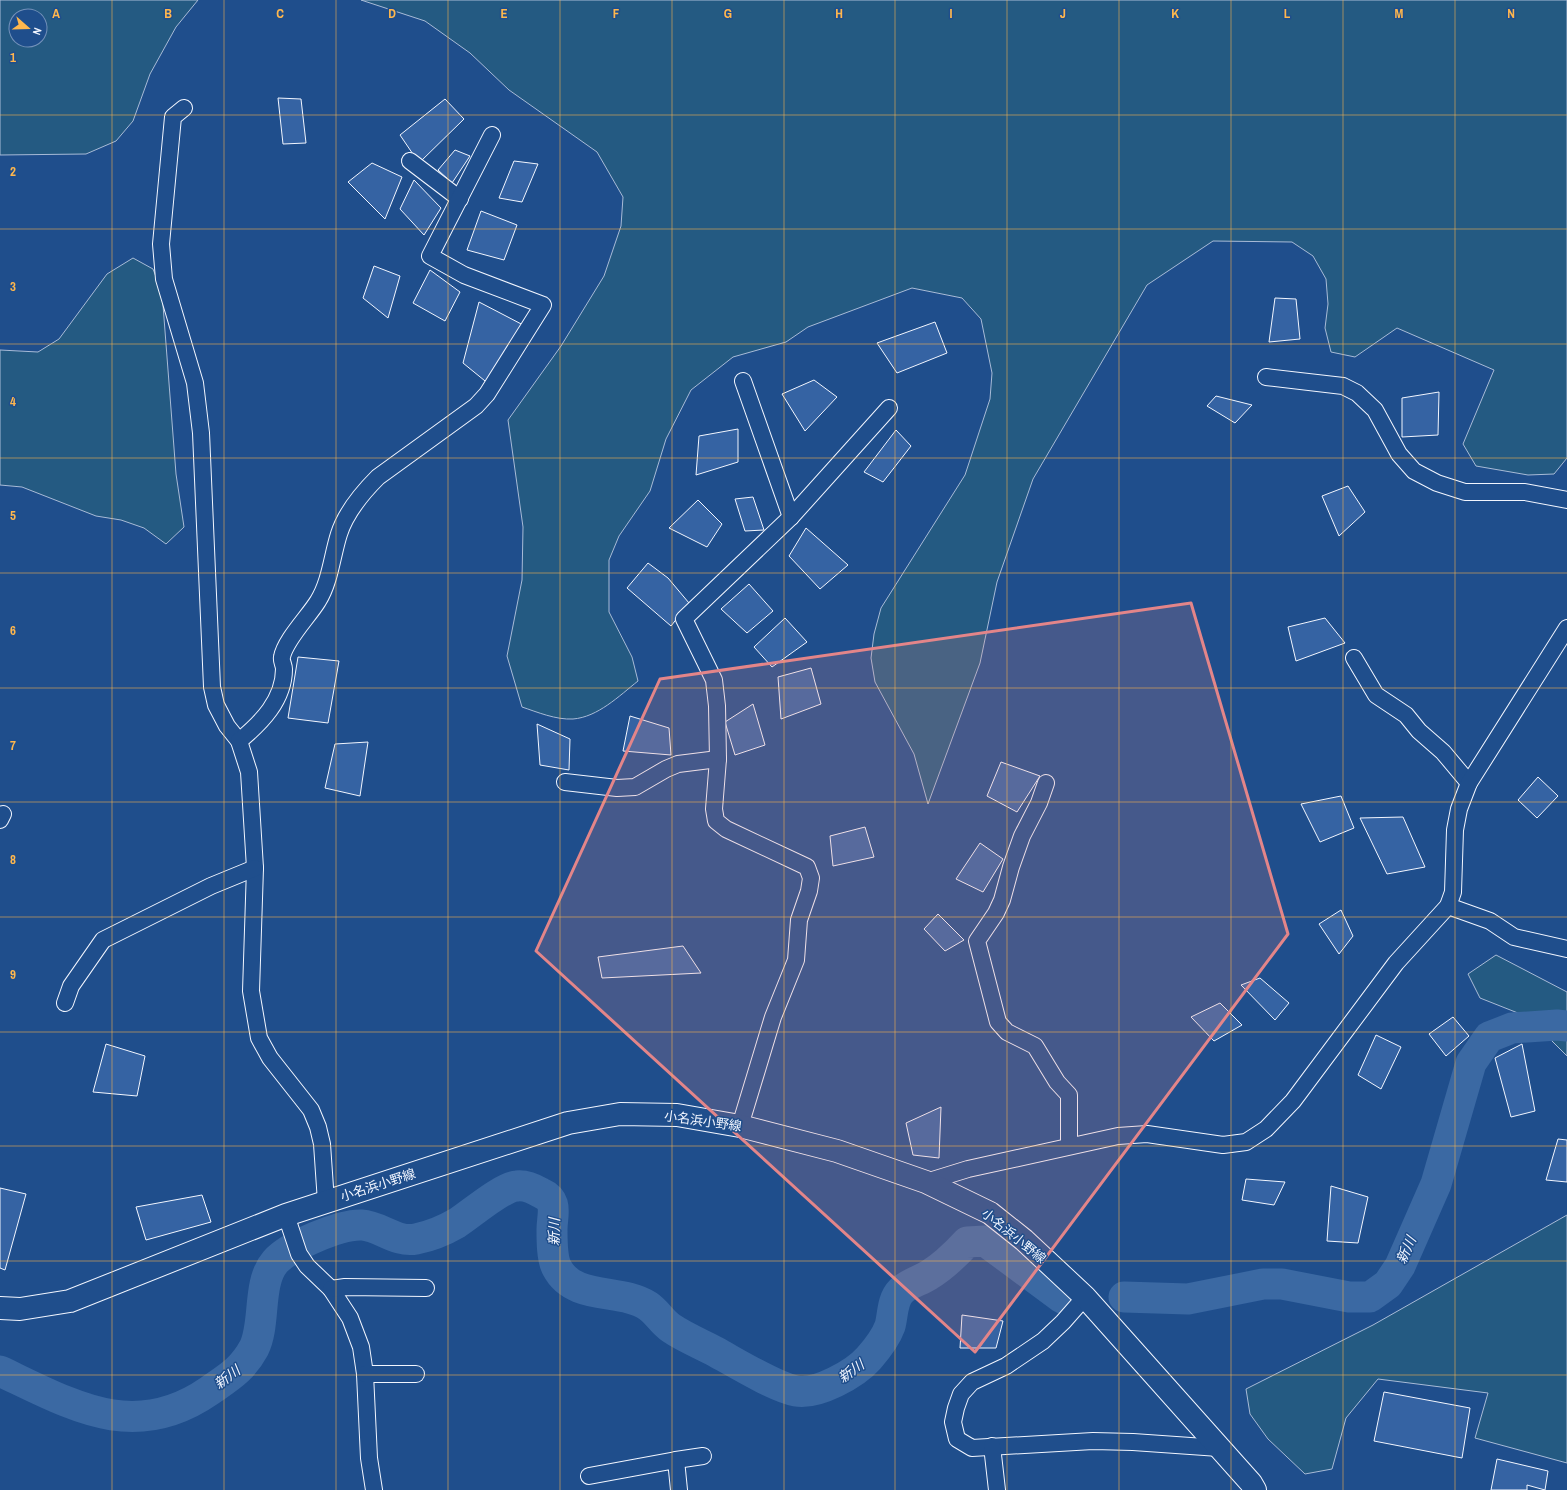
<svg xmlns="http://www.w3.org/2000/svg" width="1567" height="1490" font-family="'Archivo Narrow','Noto Sans JP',sans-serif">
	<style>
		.green { fill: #245a82; stroke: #a8bbd7; fill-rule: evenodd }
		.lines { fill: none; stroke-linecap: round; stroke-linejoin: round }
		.river { stroke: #3b69a3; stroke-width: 31 }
		.building { fill: #3563a3; stroke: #f2f6ff }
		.minor-casing { stroke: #f2f6ff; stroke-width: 18 }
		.primary-casing { stroke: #f2f6ff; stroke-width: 24 }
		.minor { stroke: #1f4e8c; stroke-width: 16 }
		.primary { stroke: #1f4e8c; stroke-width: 22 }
		.marked { fill: #e38589; fill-opacity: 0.2; stroke: #e38589; stroke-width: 3; stroke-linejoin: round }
		.grid { fill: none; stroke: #ffb74d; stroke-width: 1; stroke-opacity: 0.55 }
		.labels { text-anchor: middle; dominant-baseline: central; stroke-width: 3; stroke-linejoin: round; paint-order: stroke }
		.street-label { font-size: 13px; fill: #f2f6ff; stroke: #1f4e8c }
		.water-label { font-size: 14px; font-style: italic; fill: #f2f6ff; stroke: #1f4e8c }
		.grid-label { font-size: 13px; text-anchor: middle; font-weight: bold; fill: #ffb74d; stroke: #1f4e8c; stroke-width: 3; stroke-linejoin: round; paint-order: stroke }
	</style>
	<rect width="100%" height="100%" fill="#1f4e8c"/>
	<!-- green -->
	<g class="green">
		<path d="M0,0H198L176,27L150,74L133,121L116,141L86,154L0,155ZM16,16H40V40H16Z"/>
		<path d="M361,0H1567V458L1554,474L1528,475L1476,466L1463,444L1494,370L1397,328L1355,357L1331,352L1325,328L1328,304L1326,279L1313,256L1292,242L1213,241L1147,285L1033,479L997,582L980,663L928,804L914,754L875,682L871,658L874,634L881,608L965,475L990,399L992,373L981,319L962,298L912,288L808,327L786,342L733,357L691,390L666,439L650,491L619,536L609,560V612L632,657L638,681C619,696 598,717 573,719C556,720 537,712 522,707L507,656L522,580L523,527L508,420L561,346L604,276L621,226L623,197L597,152L509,90L470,53L425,21Z"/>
		<path d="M133,258L153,269L162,292L176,474L184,527L166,544L144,528L121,520L96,516L22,487L0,485V350L38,352L59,339L107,274Z"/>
		<path d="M1496,955L1567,992V1056L1528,1017L1480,998L1468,974Z"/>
		<path d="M1567,1215V1463L1475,1438L1488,1393L1378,1379L1346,1418L1332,1469L1305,1474L1268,1439L1250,1414L1246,1389L1373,1325Z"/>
	</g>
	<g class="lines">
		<!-- river -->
		<g class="river">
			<path d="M1124,1297L1188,1299L1263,1284H1282L1349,1297H1370L1388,1284L1400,1266L1436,1184L1471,1063L1489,1037L1512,1028L1557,1025L1567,1026"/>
			<path d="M0,1371C72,1405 134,1443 209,1391C229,1377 242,1370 254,1348C266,1324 257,1283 275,1262C289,1246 340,1224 362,1225C380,1226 396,1243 416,1239C431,1236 445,1230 457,1223C471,1214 502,1187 517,1186C525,1185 534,1189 541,1193C559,1201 552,1214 552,1230C552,1241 552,1259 557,1268C574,1301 621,1288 648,1306C657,1312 662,1322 671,1328C684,1337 701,1344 716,1352C736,1363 775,1387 796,1391C817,1395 855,1374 869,1358C876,1350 886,1337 890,1326C893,1315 892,1300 901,1291C909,1283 920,1281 929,1275C944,1266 955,1255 967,1242L985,1241L1062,1298"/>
		</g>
	</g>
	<!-- building -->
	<g class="building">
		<path d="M278,98L301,99L306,143L283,144Z"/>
		<path d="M445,99L464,119L419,163L400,135Z"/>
		<path d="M455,150L470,156L452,183L438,170Z"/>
		<path d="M514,161L538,164L522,202L499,198Z"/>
		<path d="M372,163L402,177L385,219L348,182Z"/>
		<path d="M414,180L441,208L424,235L400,209Z"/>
		<path d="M481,211L517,225L504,260L467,250Z"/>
		<path d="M374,266L400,276L388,318L363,298Z"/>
		<path d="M430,270L460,292L445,321L413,303Z"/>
		<path d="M1275,298L1296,299L1300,339L1269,342Z"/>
		<path d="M479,302L527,327L490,385L463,363Z"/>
		<path d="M935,322L947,353L897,373L877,343Z"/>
		<path d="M814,380L837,397L805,431L782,394Z"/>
		<path d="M1439,392L1438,435L1402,437V398Z"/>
		<path d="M1216,396L1252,405L1235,423L1207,406Z"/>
		<path d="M738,429V462L696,475L699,436Z"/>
		<path d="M896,430L911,446L883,482L864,472Z"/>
		<path d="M1348,486L1365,512L1339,536L1322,496Z"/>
		<path d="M753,497L764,530L745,531L735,499Z"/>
		<path d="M698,500L722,524L707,547L669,528Z"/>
		<path d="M806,528L848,565L820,589L789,556Z"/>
		<path d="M648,563L668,578L689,603L671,626L627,588Z"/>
		<path d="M749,584L773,611L747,633L721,609Z"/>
		<path d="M785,618L807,642L772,667L754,647Z"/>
		<path d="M1325,618L1345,643L1296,661L1288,627Z"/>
		<path d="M298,657L339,661L328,723L288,718Z"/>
		<path d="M811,668L821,704L781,719L778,677Z"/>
		<path d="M753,704L765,745L735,755L725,722Z"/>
		<path d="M630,716L669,728L671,755L623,751Z"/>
		<path d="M537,724L570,739L569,770L540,765Z"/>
		<path d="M368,742L360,796L325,788L335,744Z"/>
		<path d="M1001,762L1040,776L1017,812L987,796Z"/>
		<path d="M1538,777L1558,796L1537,818L1518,800Z"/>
		<path d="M1341,796L1354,828L1320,842L1301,804Z"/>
		<path d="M1403,817L1425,867L1387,874L1360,818Z"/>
		<path d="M865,827L874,857L833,866L830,836Z"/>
		<path d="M980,843L1003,859L983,892L956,879Z"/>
		<path d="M1341,910L1353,936L1339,954L1319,924Z"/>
		<path d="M938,914L964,940L945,951L924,929Z"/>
		<path d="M683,946L701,973L602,978L598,957Z"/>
		<path d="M1260,978L1289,1003L1275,1020L1241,985Z"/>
		<path d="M1220,1003L1242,1025L1214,1041L1191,1017Z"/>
		<path d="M1453,1017L1469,1036L1446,1056L1429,1034Z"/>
		<path d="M1376,1035L1401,1047L1381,1089L1358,1075Z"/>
		<path d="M106,1044L145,1056L137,1096L93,1092Z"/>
		<path d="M1522,1044L1535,1111L1511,1117L1495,1058Z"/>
		<path d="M941,1107L939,1158L913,1155L906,1123Z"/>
		<path d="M1558,1139L1567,1140V1182L1546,1180Z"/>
		<path d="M1246,1179L1285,1182L1274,1205L1242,1200Z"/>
		<path d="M1331,1186L1368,1197L1358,1243L1327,1241Z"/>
		<path d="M0,1188L26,1194L5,1270L0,1268Z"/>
		<path d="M202,1195L211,1222L146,1240L136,1207Z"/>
		<path d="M962,1315L1003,1321L996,1348H960Z"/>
		<path d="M1384,1392L1470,1408L1462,1458L1374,1441Z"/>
		<path d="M1497,1459L1548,1471L1545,1490L1527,1485V1490H1491Z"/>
	</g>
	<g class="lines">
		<!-- minor casing -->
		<g class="minor-casing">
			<g id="minor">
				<path d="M184,108L173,117L161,244L164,279L195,383L201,433L212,687L216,705L227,726L239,741L249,772L255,868L251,991L259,1038L270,1058L311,1110L318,1127L322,1144L326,1202"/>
				<path d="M410,161L460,199"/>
				<path d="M1266,377L1343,386L1357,393L1375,410L1399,454L1414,471L1437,483L1465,492H1525L1567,500"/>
				<path d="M743,381L791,517"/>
				<path d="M1354,658L1376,695L1406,715L1419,731L1443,752L1469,783"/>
				<path d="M239,741C261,723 284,700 284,669C284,665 281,661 282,657C285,640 309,616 318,601C330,582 332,556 339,534C346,512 362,493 378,477L476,406L487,394L543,305L464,275L430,256L492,135"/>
				<path d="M565,782L617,788L635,787L666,769L678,764L718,759"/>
				<path d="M1046,783L1039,803L1022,836L1011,867L1002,900L996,913L977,941L998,1022L1007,1032L1035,1046L1057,1082L1069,1095V1146"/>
				<path d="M0,820L3,814"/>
				<path d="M1448,906L1490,921L1514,937L1567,949"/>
				<path d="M65,1003L71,986L103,940L211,886L255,868"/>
				<path d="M740,1126L773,1017L796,960L799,920L809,891L811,878L807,867L726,829L716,821L714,809L718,759L717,706L714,680L684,619L791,517L889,408"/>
				<path d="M926,1182L968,1169L1118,1136L1147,1134L1223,1145L1246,1142L1266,1129L1293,1101L1396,963L1448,906L1453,892L1455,830L1459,809L1469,783L1567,628"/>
				<path d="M286,1215L299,1254L307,1266L331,1289L350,1318L361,1347L365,1374L369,1458L374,1490"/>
				<path d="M331,1289L345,1287L426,1288"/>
				<path d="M1085,1297L1063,1322L1043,1341L1006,1366L972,1382L961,1394L956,1408L953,1422L957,1439L972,1448L1093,1441L1133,1442L1219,1448"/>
				<path d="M365,1374H416"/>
				<path d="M992,1446L997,1490"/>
				<path d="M676,1460L703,1456"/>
				<path d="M589,1476L676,1460L679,1490"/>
			</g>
		</g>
		<!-- primary casing -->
		<g class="primary-casing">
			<path id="primary" d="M0,1308L20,1309L70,1301L286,1215L568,1123L620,1114L677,1115L740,1126L837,1151L926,1182L990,1213L1024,1240L1085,1297L1251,1483L1255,1490"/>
		</g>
		<!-- minor -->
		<use href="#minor" class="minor"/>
		<!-- primary -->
		<use href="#primary" class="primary"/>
	</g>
	<!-- marked area -->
	<path class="marked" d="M1191,603L1288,934L975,1352L536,951L660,679Z"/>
	<!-- grid -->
	<path class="grid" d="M112,0V1490M224,0V1490M336,0V1490M448,0V1490M560,0V1490M672,0V1490M784,0V1490M895,0V1490M1007,0V1490M1119,0V1490M1231,0V1490M1343,0V1490M1455,0V1490M0,115H1567M0,229H1567M0,344H1567M0,458H1567M0,573H1567M0,688H1567M0,802H1567M0,917H1567M0,1032H1567M0,1146H1567M0,1261H1567M0,1375H1567"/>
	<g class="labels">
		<!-- street labels -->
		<g class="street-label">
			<text transform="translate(703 1121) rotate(8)">小名浜小野線</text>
			<text transform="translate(378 1185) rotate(-18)">小名浜小野線</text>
			<text transform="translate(1014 1236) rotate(39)">小名浜小野線</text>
		</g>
		<!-- water labels -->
		<g class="water-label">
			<text transform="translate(554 1232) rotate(-89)">新川</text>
			<text transform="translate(1406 1250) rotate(-66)">新川</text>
			<text transform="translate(851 1371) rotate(-35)">新川</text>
			<text transform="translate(227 1377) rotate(-37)">新川</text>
		</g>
	</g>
	<g class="grid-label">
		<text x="56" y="18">A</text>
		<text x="168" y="18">B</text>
		<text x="280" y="18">C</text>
		<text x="392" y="18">D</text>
		<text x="504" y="18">E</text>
		<text x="616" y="18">F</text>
		<text x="728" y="18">G</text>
		<text x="839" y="18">H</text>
		<text x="951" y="18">I</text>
		<text x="1063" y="18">J</text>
		<text x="1175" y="18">K</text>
		<text x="1287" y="18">L</text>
		<text x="1399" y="18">M</text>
		<text x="1511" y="18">N</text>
		<text x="13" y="62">1</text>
		<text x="13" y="176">2</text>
		<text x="13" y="291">3</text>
		<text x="13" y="406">4</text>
		<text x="13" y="520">5</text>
		<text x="13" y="635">6</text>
		<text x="13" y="750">7</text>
		<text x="13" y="864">8</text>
		<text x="13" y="979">9</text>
	</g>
	<!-- north arrow -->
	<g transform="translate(28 28) rotate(110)"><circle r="19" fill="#1f4e8c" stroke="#7391ba"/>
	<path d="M0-3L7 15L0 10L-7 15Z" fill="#ffb74d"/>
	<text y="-6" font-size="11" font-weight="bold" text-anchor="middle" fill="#f2f6ff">N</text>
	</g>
</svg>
